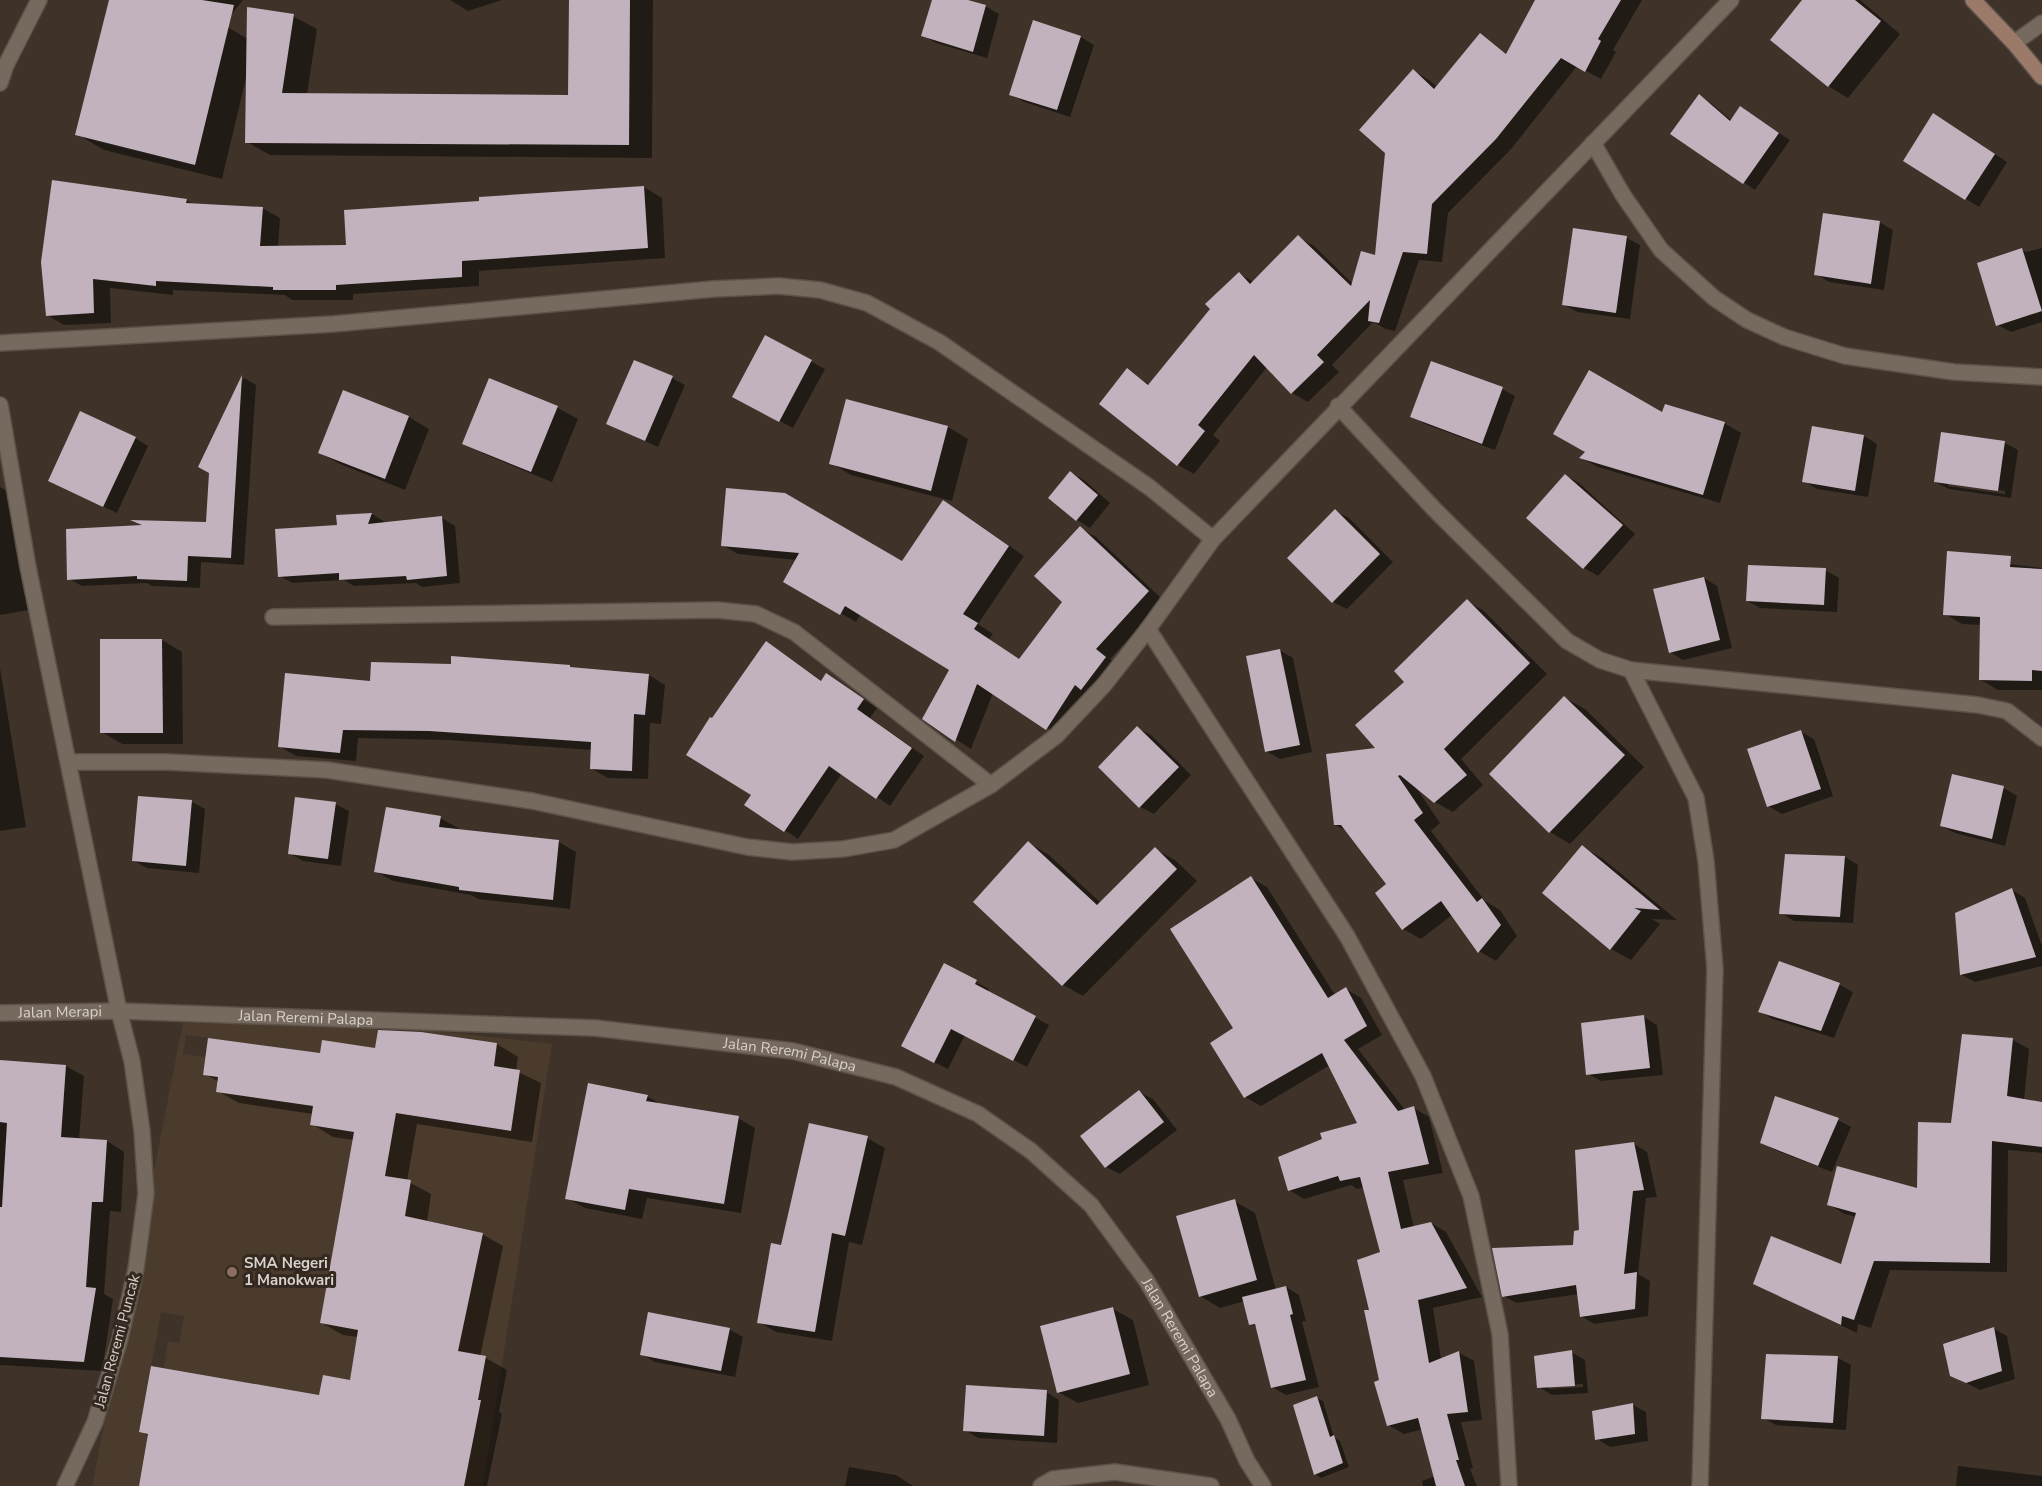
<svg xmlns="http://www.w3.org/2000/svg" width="2042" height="1486" font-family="'Nunito Sans',sans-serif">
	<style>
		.built { fill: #4b3b2c; fill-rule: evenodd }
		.shadow { fill: #0007; fill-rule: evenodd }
		.building { fill: #c1b2be }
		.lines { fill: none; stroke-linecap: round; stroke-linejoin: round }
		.minor-casing { stroke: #5b524a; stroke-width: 18 }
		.tertiary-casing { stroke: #5b524a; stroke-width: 18 }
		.secondary-casing { stroke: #5b524a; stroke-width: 18 }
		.minor { stroke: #766a5e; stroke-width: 15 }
		.tertiary { stroke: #766a5e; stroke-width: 15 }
		.secondary { stroke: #9c7a6a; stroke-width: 15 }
		.education-dot { fill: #8d6e63; stroke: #342920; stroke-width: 2 }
		.labels { text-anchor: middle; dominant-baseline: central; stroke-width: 6; stroke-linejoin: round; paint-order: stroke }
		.street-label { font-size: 15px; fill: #d9d2cb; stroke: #342920 }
		.poi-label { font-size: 15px; font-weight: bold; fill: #d9d2cb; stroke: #342920; text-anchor: start }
	</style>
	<rect width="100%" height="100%" fill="#3f3329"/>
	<!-- built -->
	<path class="built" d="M183,1023L375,1024L552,1044L483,1486H464L481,1400L441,1392L427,1447L353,1364L350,1380L323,1375L319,1395L164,1368L168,1341L179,1343L184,1316L161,1312L139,1432L148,1434L139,1486H92ZM379,1025L497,1043L494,1066L520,1070L511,1130L366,1108ZM186,1035L320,1053L343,1130L310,1125L313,1106L216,1092L218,1077L203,1075L206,1057L183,1054ZM385,1176L383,1334L321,1323H320ZM424,1220L483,1233L459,1345Z"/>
	<!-- shadow -->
	<g class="shadow">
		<path d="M111,0H118L229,28L248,39L293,16L317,29L307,94L570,96L571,0H653L652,158L270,155L247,142L246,78L222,179L104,150L77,134Z"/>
		<path d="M196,0H243L227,20Z"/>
		<path d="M450,0H502L468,11Z"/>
		<path d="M933,0H963L985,6L999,14L987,58L936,43L923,35Z"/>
		<path d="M1536,0H1642L1613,50L1616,52L1601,79L1577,66L1512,148L1448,213L1442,262L1419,260L1395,331L1386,329L1373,322L1332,365L1339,372L1308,402L1292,393L1267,367L1213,435L1220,441L1194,474L1178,465L1101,403L1127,370L1150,385L1239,274L1254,282L1298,237L1314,246L1353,284L1376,257L1414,71L1429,80L1438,88L1480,35L1507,54Z"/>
		<path d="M1804,0H1860L1900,34L1848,98L1828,86Z"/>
		<path d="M1034,22L1081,37L1094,45L1070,117L1024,102L1011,94Z"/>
		<path d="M1700,96L1711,103L1732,121L1741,108L1790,140L1755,190L1673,134Z"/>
		<path d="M1947,123L2007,162L1979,207L1966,199Z"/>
		<path d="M644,187L662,198L665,258L479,271V286L353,294V300H292L285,295L173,290V295L110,288L111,323L64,325L47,315L186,200L194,205L262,208L280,218L278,247H348L481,203V198Z"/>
		<path d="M1879,222L1893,230L1884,290L1829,282L1816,274Z"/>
		<path d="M1575,230L1627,238L1640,245L1630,319L1577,312L1563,304Z"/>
		<path d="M2042,248V322L2011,332L1998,325L2022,250L2026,252Z"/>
		<path d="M766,337L825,369L793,428L747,404Z"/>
		<path d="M244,378L256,385L244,565L201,562L200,588L152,586L147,583L82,586L69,579L207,523L210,473L200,467Z"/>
		<path d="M672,378L685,385L658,447L608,424Z"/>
		<path d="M489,380L558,408L578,419L552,482L484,454L464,443Z"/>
		<path d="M1502,389L1515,396L1495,450L1425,424L1412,416Z"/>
		<path d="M1663,415L1724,423L1741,433L1720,503L1598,467L1581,458Z"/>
		<path d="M409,417L429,429L405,490L340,464L320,453Z"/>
		<path d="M948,427L968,439L952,501L851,475L831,463Z"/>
		<path d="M1864,436L1877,444L1868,497L1817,489L1804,481Z"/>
		<path d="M135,438L148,446L117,513L63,488Z"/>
		<path d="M2005,443L2018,450L2011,498L1949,489L1935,482ZM1948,483L2005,491V494L1948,486Z"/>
		<path d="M1071,473L1084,480L1110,503L1090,528L1077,520Z"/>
		<path d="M1565,475L1579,483L1635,534L1598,576L1584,568L1528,517Z"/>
		<path d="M0,487L9,492L29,610L0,615Z"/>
		<path d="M959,511L1024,556L978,624L993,634L989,639L1020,660L1064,602L1080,528L1096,537L1164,601L1110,659L1121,667L1062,737L993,693L971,749L924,719L951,670L861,614L856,622L785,581L797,560L738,554L722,545L902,563Z"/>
		<path d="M1336,511L1349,518L1393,562L1347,609L1333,602L1289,558Z"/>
		<path d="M372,514L385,522L384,524L442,518L455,526L460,583L422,587L416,583L354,586L344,580L293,583L279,576L338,526V516Z"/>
		<path d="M1948,557L2042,568V690H1998L1981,680V625L1962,624L1945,614Z"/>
		<path d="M1825,570L1839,578L1837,612L1760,608L1747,601Z"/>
		<path d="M1704,578L1717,586L1732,648L1683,660L1670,652Z"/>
		<path d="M1467,601L1484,611L1547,674L1461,759L1483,785L1453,812L1435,802L1415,786L1440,823L1431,831L1485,901L1500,910L1517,936L1496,961L1479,951L1452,915L1421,939L1403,929L1377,894L1388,885L1349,832L1335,825L1378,749L1407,682Z"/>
		<path d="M162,640L182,652L183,744H122L102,732Z"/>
		<path d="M1279,650L1293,658L1312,752L1280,759L1266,751Z"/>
		<path d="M779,651L822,681L827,675L877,708L870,718L924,756L890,806L842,773L798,839L746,804L753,794L712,720Z"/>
		<path d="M569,666L574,669L649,675L665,685L661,724L650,723L648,779L608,778L592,769V750L447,740L358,738L356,761L296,756L279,746L372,682Z"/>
		<path d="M0,668L26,827L0,831Z"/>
		<path d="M1565,698L1585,709L1644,767L1570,844L1550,832L1491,774Z"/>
		<path d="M1137,728L1151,735L1191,775L1154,814L1140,807L1100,767Z"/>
		<path d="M1801,732L1814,739L1833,796L1782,814L1768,806Z"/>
		<path d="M2004,788L2017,796L2005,846L1955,833L1941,826Z"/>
		<path d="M192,802L205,809L199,873L147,868L134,861Z"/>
		<path d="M335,804L349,811L341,866L303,861L289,853Z"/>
		<path d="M440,818L458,828L457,831L559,842L576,852L570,909L478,899L471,895L393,881L375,871Z"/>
		<path d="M1029,843L1049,855L1101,903L1155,849L1175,860L1197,881L1083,996L1063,985Z"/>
		<path d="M1582,847L1602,858L1677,920L1652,919L1660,924L1631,960L1611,949Z"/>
		<path d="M1845,857L1858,865L1853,923L1794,921L1781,913Z"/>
		<path d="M1251,878L1267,887L1335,995L1346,989L1361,998L1382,1035L1358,1049L1405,1110L1414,1108L1429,1117L1443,1173L1403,1180L1414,1228L1431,1223L1446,1232L1482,1297L1433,1308L1441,1359L1458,1352L1474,1361L1482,1420L1461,1422L1473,1468L1470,1469L1477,1486H1423L1422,1481L1435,1476L1423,1429L1404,1434L1388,1425L1371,1311L1381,1253L1365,1187L1357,1189L1351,1185L1304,1199L1289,1190L1359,1124L1330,1065L1261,1106L1245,1097L1235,1029Z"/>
		<path d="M2012,890L2025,898L2042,946V966L1975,982L1962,975L1957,914Z"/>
		<path d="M1779,963L1840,985L1853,992L1834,1038L1773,1019L1760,1012Z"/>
		<path d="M976,982L989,989L987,992L1049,1025L1027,1067L965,1035L948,1069L916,1053Z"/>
		<path d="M1644,1017L1657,1025L1663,1075L1601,1081L1588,1074Z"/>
		<path d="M421,1033L497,1044L518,1057L516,1071L541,1083L532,1142L417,1124L407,1181L431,1194L427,1222L482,1234L503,1246L480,1357L486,1358L507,1370L499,1412L502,1414L487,1486H141L149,1436L141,1431L320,1397L351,1382L358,1337L343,1335L322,1323L354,1140L333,1137L312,1124L313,1114L239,1103L218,1091L219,1082L205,1074L322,1055L376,1050Z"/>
		<path d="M2013,1040L2029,1049L2024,1100L2042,1103V1153L2008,1150L2007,1272L1890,1270L1871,1328L1858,1324L1857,1333L1755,1284L1842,1266L1856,1217L1845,1214L1828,1204L1919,1190L1952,1124Z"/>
		<path d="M0,1061L66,1066L84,1076L79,1140L107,1141L124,1152L121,1212L110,1211L104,1294L113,1299L102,1371L0,1365Z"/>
		<path d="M1139,1092L1153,1099L1177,1130L1120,1174L1106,1167Z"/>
		<path d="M647,1096L662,1105L738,1118L755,1128L741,1213L647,1198L642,1219L585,1208L567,1198Z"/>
		<path d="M1838,1120L1851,1127L1832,1172L1775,1150L1761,1142Z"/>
		<path d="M867,1138L885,1148L862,1245L849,1242L832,1341L776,1332L759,1322L782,1246Z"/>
		<path d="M1634,1144L1647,1152L1657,1197L1646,1198L1638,1274L1650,1281L1648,1316L1594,1324L1581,1316L1579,1294L1517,1303L1503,1296L1575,1246L1580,1232Z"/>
		<path d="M1234,1201L1255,1213L1276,1290L1286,1287L1299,1295L1306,1321L1302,1322L1319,1387L1286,1395L1272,1387L1257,1328L1251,1324L1245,1301L1220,1308L1200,1296Z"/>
		<path d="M1113,1309L1133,1320L1149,1385L1078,1403L1058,1392Z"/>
		<path d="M1993,1328L2007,1336L2015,1379L1980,1390L1951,1375Z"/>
		<path d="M729,1329L743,1337L735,1377L655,1362L642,1354Z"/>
		<path d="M1571,1352L1585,1360L1588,1393L1552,1395L1539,1387ZM1583,1384V1387L1549,1389V1386Z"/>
		<path d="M1838,1358L1851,1365L1846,1430L1776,1425L1763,1418Z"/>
		<path d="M1046,1392L1059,1400L1057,1443L978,1438L965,1430Z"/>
		<path d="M1317,1398L1323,1401L1334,1437L1340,1441L1349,1467L1321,1478L1315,1474Z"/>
		<path d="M1633,1405L1646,1412L1648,1441L1610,1447L1597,1439Z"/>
		<path d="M1958,1466L2042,1476V1486H1956Z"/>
		<path d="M849,1467L896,1475L913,1486H845Z"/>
	</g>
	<!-- building -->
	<g class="building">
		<path d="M109,0H202L234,5L195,165L75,135Z"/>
		<path d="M569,0H630L629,145L245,143L247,7L294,14L282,93L568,95Z"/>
		<path d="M932,0H968L986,5L973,52L921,36Z"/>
		<path d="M1535,0H1621L1598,39L1601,41L1585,72L1561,58L1496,139L1432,204L1427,254L1403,252L1379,323L1368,321L1370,300L1317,355L1324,362L1291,394L1254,355L1198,425L1205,431L1177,466L1099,404L1127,368L1148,385L1210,309L1205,304L1239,272L1250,284L1298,235L1351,286L1361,251L1375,255L1385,153L1359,130L1413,69L1434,89L1480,33L1506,54Z"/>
		<path d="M1802,0H1855L1881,21L1828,87L1770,40Z"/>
		<path d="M1033,20L1081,36L1057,110L1009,95Z"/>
		<path d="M1699,94L1730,121L1740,106L1779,133L1743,184L1670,134Z"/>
		<path d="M1933,113L1995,154L1965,200L1903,161Z"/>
		<path d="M52,180L187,199L186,203L263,207L260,246L346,245L344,210L479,201V197L644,186L648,248L462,261V277L336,285V290H273V287L156,281V286L93,279L94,313L46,316L41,262Z"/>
		<path d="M1823,213L1880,221L1871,284L1814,275Z"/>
		<path d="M1573,228L1627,236L1616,313L1562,305Z"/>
		<path d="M2022,248L2042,311L1996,326L1977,263Z"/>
		<path d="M765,335L812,360L779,422L732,397Z"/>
		<path d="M634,360L673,376L645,441L606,424Z"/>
		<path d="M1431,361L1503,387L1482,444L1410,417Z"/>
		<path d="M1589,370L1662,412L1665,404L1725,422L1703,495L1579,458L1585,452L1553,434Z"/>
		<path d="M242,375L231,558L188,556L187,581L137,579V576L67,580L66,529L142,525L130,520L206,522L209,473L198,467Z"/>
		<path d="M489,378L558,406L531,472L462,444Z"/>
		<path d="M343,390L409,416L385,479L318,453Z"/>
		<path d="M846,399L948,426L931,491L829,464Z"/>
		<path d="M80,411L136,437L103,507L48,481Z"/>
		<path d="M1812,426L1864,435L1855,491L1802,482Z"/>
		<path d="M1941,432L2005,441L1998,491L1934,482Z"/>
		<path d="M1070,471L1098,495L1076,521L1048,498Z"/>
		<path d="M1565,474L1623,525L1583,569L1526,518Z"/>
		<path d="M726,488L785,493L902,561L943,500L1009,546L963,614L978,623L974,629L1019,659L1062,602L1034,576L1080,526L1149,591L1096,649L1106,657L1081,690L1075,685L1046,730L977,684L955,742L922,719L949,670L845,606L840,615L783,582L799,553L721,546Z"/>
		<path d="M1335,509L1380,554L1332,603L1287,558Z"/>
		<path d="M372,513L368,524L442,516L447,576L407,580L406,576L339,580V573L278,577L275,529L337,525L336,515Z"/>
		<path d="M1947,551L2011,556L2010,567L2042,569V671L2032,670V681L1979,680L1980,617L1943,615Z"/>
		<path d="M1748,565L1826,568L1824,605L1746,601Z"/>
		<path d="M1704,577L1720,640L1669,653L1653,589Z"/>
		<path d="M1467,599L1530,663L1444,749L1467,775L1434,803L1400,775L1398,776L1423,813L1414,820L1477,902L1482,898L1501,925L1478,953L1441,901L1402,930L1375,893L1386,884L1341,825H1334L1326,754L1375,748L1355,725L1404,682L1394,671Z"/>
		<path d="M100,639H162L163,733H100Z"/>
		<path d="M766,641L821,681L826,673L864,699L857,709L912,748L876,799L829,766L784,832L744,805L751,795L686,755L710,717L712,718Z"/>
		<path d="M1280,649L1300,745L1265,752L1246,656Z"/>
		<path d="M451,656L570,665V667L649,674L645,715L634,714L632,771L590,769L591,742L429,731L343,730L340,753L278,747L285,673L370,681L371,662L451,664Z"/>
		<path d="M1564,696L1625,755L1549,833L1489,774Z"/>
		<path d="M1137,726L1179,767L1139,808L1098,767Z"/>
		<path d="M1801,730L1821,789L1767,807L1747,749Z"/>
		<path d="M1952,774L2004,786L1992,839L1940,826Z"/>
		<path d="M138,796L192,800L186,866L132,861Z"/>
		<path d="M295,797L336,802L328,859L288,854Z"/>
		<path d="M386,807L441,816L439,827L559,840L553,900L459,890V887L374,872Z"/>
		<path d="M1028,841L1097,905L1155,847L1177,869L1062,986L973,902Z"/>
		<path d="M1582,845L1660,910L1634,908L1641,911L1610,950L1542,893Z"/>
		<path d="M1785,854L1845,856L1840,917L1779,914Z"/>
		<path d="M1251,876L1328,998L1346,987L1367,1026L1344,1040L1398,1111L1414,1106L1429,1164L1388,1172L1401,1229L1431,1222L1467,1288L1418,1300L1429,1363L1459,1351L1468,1412L1447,1414L1459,1460H1456L1465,1486H1436L1418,1418L1387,1426L1374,1382L1379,1380L1364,1310H1369L1357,1260L1380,1252L1360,1177L1340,1181L1338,1176L1288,1191L1278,1157L1322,1139L1320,1133L1357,1123L1322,1053L1244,1098L1210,1043L1233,1028L1170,929Z"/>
		<path d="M2012,888L2036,957L1960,975L1955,913Z"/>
		<path d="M1779,961L1840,983L1821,1031L1758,1012Z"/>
		<path d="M944,963L977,980L975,984L1036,1016L1013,1061L951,1029L934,1063L901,1046Z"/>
		<path d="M1644,1015L1650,1068L1586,1075L1581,1023Z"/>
		<path d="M378,1030L421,1032L497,1043L494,1066L520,1070L511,1131L396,1113L385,1176L411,1180L405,1216L483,1233L458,1351L486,1356L478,1400H481L464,1486H139L148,1434L139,1432L151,1366L319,1395L323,1375L350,1380L358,1330L320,1323L354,1132L310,1125L313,1106L216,1092L218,1077L203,1075L208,1038L320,1053L322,1040L375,1048Z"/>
		<path d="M1962,1034L2013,1038L2007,1096L2042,1102V1147L1992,1141L1990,1263L1874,1261L1854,1320L1842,1316L1841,1325L1753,1284L1771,1236L1841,1264L1856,1213L1827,1205L1837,1166L1917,1188L1918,1122L1951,1123Z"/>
		<path d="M0,1060L66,1065L61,1137L107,1140L103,1202H92L86,1287L96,1288L84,1362L0,1357V1207H2L7,1123L0,1122Z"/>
		<path d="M588,1083L648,1095L646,1101L739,1116L724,1204L629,1189L625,1210L565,1199Z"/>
		<path d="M1139,1090L1164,1122L1105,1168L1080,1136Z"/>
		<path d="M1775,1096L1839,1118L1818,1166L1760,1143Z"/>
		<path d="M809,1123L868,1136L845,1236L832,1233L815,1332L757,1323L771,1243L781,1245Z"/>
		<path d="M1634,1142L1644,1190L1633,1191L1624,1274L1637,1272L1635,1309L1580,1317L1576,1285L1502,1297L1492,1248L1573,1245L1574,1231L1579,1230L1575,1150Z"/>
		<path d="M1235,1199L1257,1280L1199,1297L1176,1216Z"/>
		<path d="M1286,1286L1293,1314L1290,1315L1306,1380L1271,1388L1255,1324L1249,1325L1242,1297Z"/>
		<path d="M1113,1307L1130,1374L1057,1393L1040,1326Z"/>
		<path d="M648,1312L730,1328L721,1371L640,1355Z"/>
		<path d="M1994,1327L2002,1371L1966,1383L1950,1376L1943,1344Z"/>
		<path d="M1572,1350L1575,1386L1537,1388L1534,1356Z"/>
		<path d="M1766,1354L1838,1356L1833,1423L1761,1419Z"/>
		<path d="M966,1385L1047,1390L1044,1436L963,1431Z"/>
		<path d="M1317,1396L1330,1437L1334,1435L1343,1463L1314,1475L1293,1405Z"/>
		<path d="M1633,1403L1635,1434L1595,1440L1592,1411Z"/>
	</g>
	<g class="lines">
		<!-- minor casing -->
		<g class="minor-casing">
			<g id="minor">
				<path d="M2014,43L2042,23"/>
				<path d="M1593,143L1623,195L1661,250L1714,298L1747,320L1784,337L1845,356L1954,372L2042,377"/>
				<path d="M0,343L333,324L713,289L779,286L820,290L867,303L939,342L1149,487L1213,539L1731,0"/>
				<path d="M1338,406L1434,509L1567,641L1600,660L1631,670"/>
				<path d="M273,617L717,610L756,614L794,632L991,785"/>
				<path d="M1148,629L1347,936L1423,1076L1471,1196L1500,1334L1509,1486"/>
				<path d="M69,762H167L327,770L532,801L747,847L792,852L843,849L894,840L991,785L1056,736L1104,685L1148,629L1213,539"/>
				<path d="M1041,1486L1053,1479L1115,1472L1211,1486"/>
				<path d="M1700,1486L1715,969L1706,861L1696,798L1631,670L1978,705L2007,711L2042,738"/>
			</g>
		</g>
		<!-- tertiary casing -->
		<g class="tertiary-casing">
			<g id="tertiary">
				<path d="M0,83L6,65L39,0"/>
				<path d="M0,405L28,567L119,1011L132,1061L142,1131L146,1194L136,1269L120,1339L95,1422L65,1486"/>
				<path id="s1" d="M0,1013L119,1011L595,1028L793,1051L896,1077L978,1114L1031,1151L1091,1205L1146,1280L1228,1419L1247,1461L1263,1486"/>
			</g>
		</g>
		<!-- secondary casing -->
		<g class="secondary-casing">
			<path id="secondary" d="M1973,0L2014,43L2042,77"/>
		</g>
		<!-- minor -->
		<use href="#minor" class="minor"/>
		<!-- tertiary -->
		<use href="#tertiary" class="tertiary"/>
		<!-- secondary -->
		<use href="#secondary" class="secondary"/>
	</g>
	<!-- markers -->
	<circle class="education-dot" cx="232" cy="1272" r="6"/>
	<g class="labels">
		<!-- street labels -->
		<g class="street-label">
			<text stroke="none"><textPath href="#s1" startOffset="60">Jalan Merapi</textPath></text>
			<text stroke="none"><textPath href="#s1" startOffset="306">Jalan Reremi Palapa</textPath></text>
			<text stroke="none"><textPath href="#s1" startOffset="792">Jalan Reremi Palapa</textPath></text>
			<text stroke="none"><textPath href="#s1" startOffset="1296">Jalan Reremi Palapa</textPath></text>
			<text transform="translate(117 1341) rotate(-75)">Jalan Reremi Puncak</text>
		</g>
		<!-- poi labels -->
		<g class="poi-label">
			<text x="244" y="1263">SMA Negeri<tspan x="244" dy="17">1 Manokwari</tspan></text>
		</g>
	</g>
</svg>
